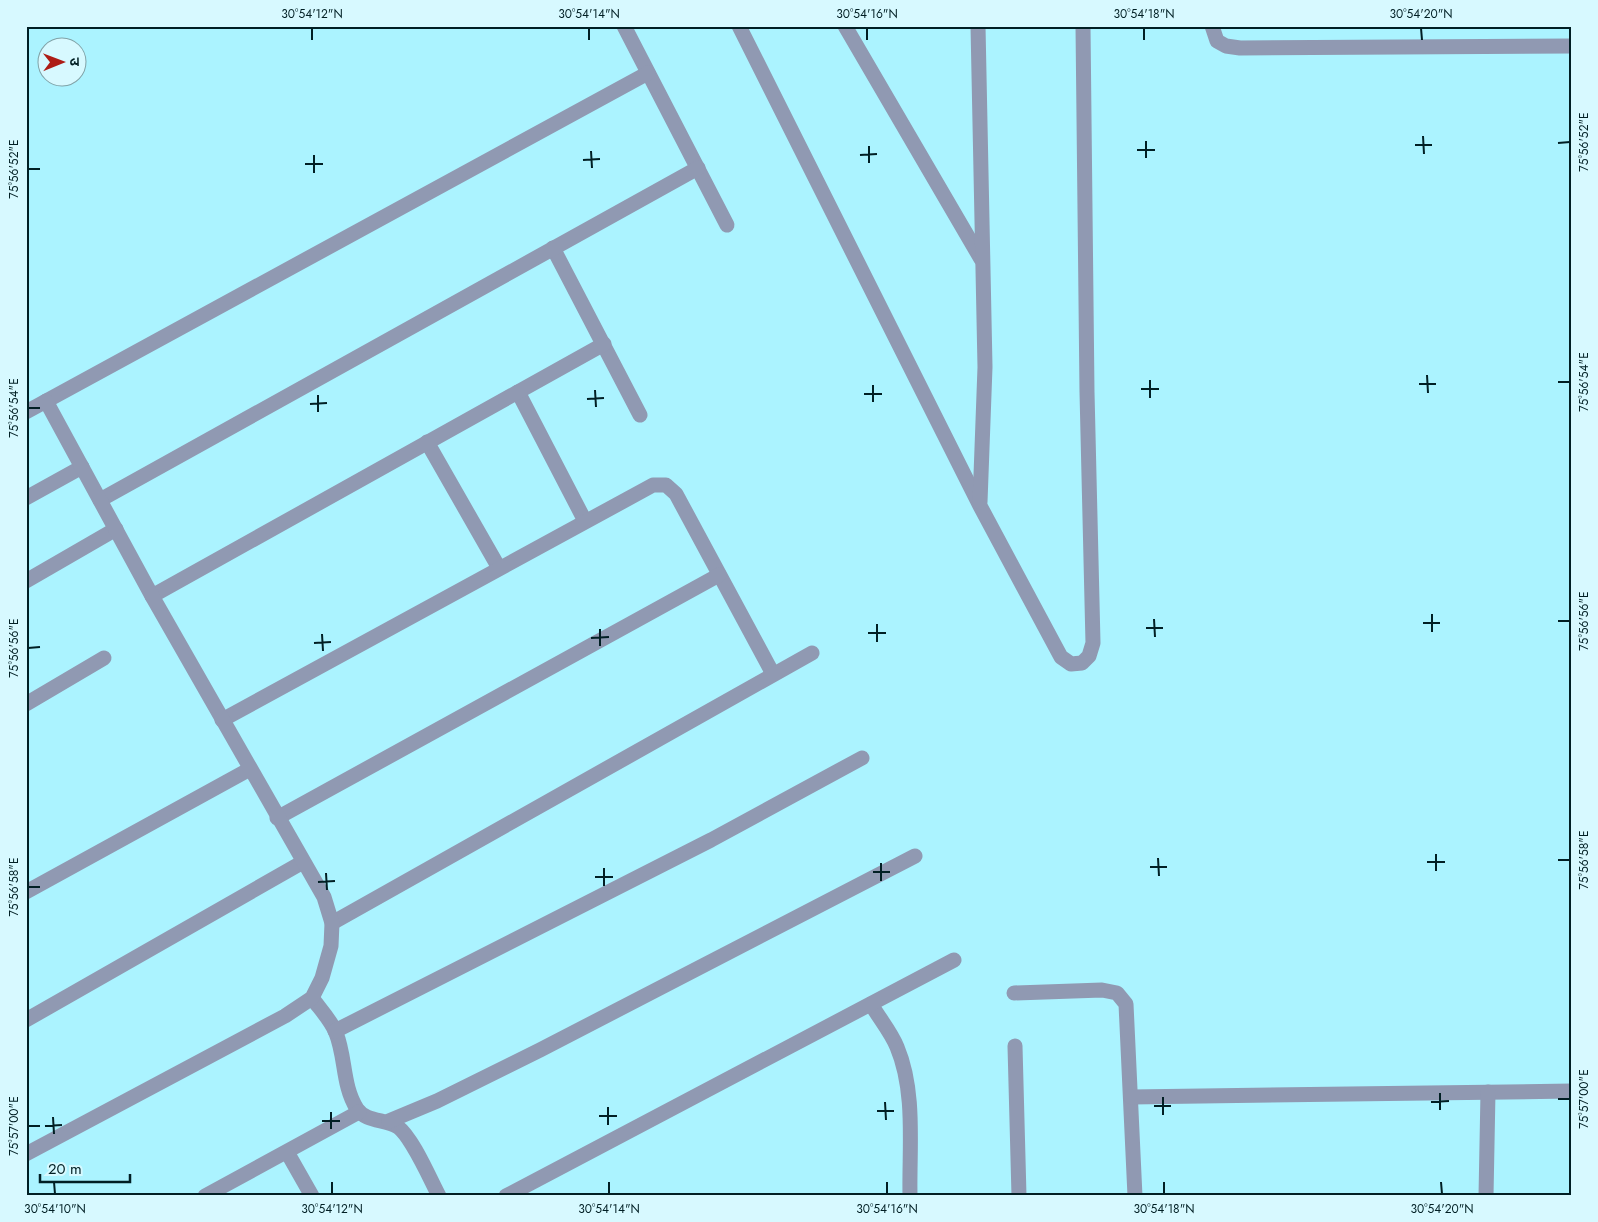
<svg xmlns="http://www.w3.org/2000/svg" width="1598" height="1222" font-family="Jost,'Noto Sans Devanagari',sans-serif">
	<style>
		.lines { fill: none; stroke-linecap: round; stroke-linejoin: round }
		.street { stroke: #9099b2; stroke-width: 15 }
		.ticks { fill: none; stroke: #011f24; stroke-width: 2 }
		.neatline { fill: none; stroke: #011f24; stroke-width: 2 }
		.ticks-label { font-size: 12px; text-anchor: middle; fill: #011f24 }
	</style>
	<rect width="100%" height="100%" fill="#abf3ff"/>
	<g class="lines">
		<!-- street -->
		<g class="street">
			<path d="M624,26L727,225"/>
			<path d="M739,26L979,504L1061,657L1071,664L1082,663L1089,656L1093,643L1087,392L1083,26"/>
			<path d="M845,26L981,259"/>
			<path d="M978,26L985,367L980,502"/>
			<path d="M1212,26L1217,41L1226,46L1240,48L1572,46"/>
			<path d="M553,248L640,415"/>
			<path d="M518,392L585,521"/>
			<path d="M26,412L648,73"/>
			<path d="M427,442L499,568"/>
			<path d="M26,498L82,467"/>
			<path d="M100,500L698,168"/>
			<path d="M26,581L116,529"/>
			<path d="M152,596L604,344"/>
			<path d="M26,704L104,658"/>
			<path d="M222,720L653,485H666L676,494L773,674"/>
			<path d="M277,818L719,575"/>
			<path d="M26,892L250,769"/>
			<path d="M332,923L812,653"/>
			<path d="M1014,993L1102,990L1117,993L1126,1004L1135,1196"/>
			<path d="M312,998C320,1009 331,1020 336,1033C346,1058 342,1085 357,1109C366,1122 386,1119 398,1127C412,1137 430,1179 439,1196"/>
			<path d="M871,1004C879,1018 891,1032 897,1047C916,1092 909,1148 910,1196"/>
			<path d="M26,1020L303,862"/>
			<path d="M335,1031L711,840L862,758"/>
			<path d="M1015,1046L1019,1196"/>
			<path d="M1131,1097L1572,1091"/>
			<path d="M389,1121L437,1101L540,1050L915,856"/>
			<path d="M287,1152L312,1196"/>
			<path d="M26,1154L285,1016L312,998L322,978L331,946L332,923L324,897L152,596L46,401"/>
			<path d="M205,1196L359,1112"/>
			<path d="M506,1196L954,960"/>
			<path d="M1486,1196L1488,1092"/>
		</g>
	</g>
	<!-- ticks -->
	<path class="ticks" d="M312,28V40M589,28V40M867,28V40M1144,28V40M1421,28L1422,40M1423,136L1424,154M1146,141V158M1558,143L1570,142M1415,145H1432M869,146V163M1137,150H1155M591,151L592,168M314,155V173M860,155L877,154M583,160L600,159M305,164H323M28,169H40M1427,375L1428,393M1150,380V398M1558,382H1570M1419,384H1436M873,385V402M1141,389H1159M595,390L596,407M864,394H882M318,395V412M587,399L604,398M310,404L327,403M28,408H40M1432,614V632M1154,619L1155,637M1558,621H1570M1423,623H1440M877,624V642M1146,628H1163M600,629V646M868,633H886M322,634L323,651M591,638L609,637M314,643L331,642M28,648L40,647M1436,854V871M1158,858L1159,876M1558,860H1570M1427,862H1445M881,863V881M1150,867H1167M604,868V886M873,872H890M326,873L327,890M595,877H613M318,882L335,881M28,887H40M1440,1093V1110M1163,1097V1115M1558,1099H1570M885,1102L886,1120M1431,1102L1449,1101M1154,1106H1171M608,1107V1125M877,1111H894M331,1112V1129M599,1116H617M53,1117L54,1134M322,1121H340M28,1126H40M45,1126L62,1125M54,1182L55,1194M332,1182V1194M609,1182V1194M887,1182V1194M1164,1182V1194M1441,1182L1442,1194"/>
	<!-- border -->
	<rect width="1598" height="1222" fill="none" stroke="#d7f9ff" stroke-width="55"/>
	<!-- north arrow -->
	<g transform="translate(62 62) rotate(89)"><circle r="24" fill="#d7f9ff" stroke="#81a2a7"/>
	<path d="M0-4L9 19L0 12L-9 19Z" fill="#ad1d16"/>
	<text y="-8" font-size="14" font-weight="bold" text-anchor="middle" fill="#011f24">उ</text>
	</g>
	<!-- scale -->
	<path d="M40 1174v8h90v-8" fill="none" stroke="#011f24" stroke-width="2.5"/>
	<text x="48" y="1174" font-size="15" fill="#011f24" stroke="#d7f9ff" stroke-width="4" paint-order="stroke">20 m</text>
	<rect x="28" y="28" width="1542" height="1166" class="neatline"/>
	<g class="ticks-label">
		<text x="312" y="18">30°54'12"N</text>
		<text x="589" y="18">30°54'14"N</text>
		<text x="867" y="18">30°54'16"N</text>
		<text x="1144" y="18">30°54'18"N</text>
		<text x="1421" y="18">30°54'20"N</text>
		<text transform="translate(1584 142) rotate(-90)" y="4">75°56'52"E</text>
		<text transform="translate(14 169) rotate(-90)" y="4">75°56'52"E</text>
		<text transform="translate(1584 382) rotate(-90)" y="4">75°56'54"E</text>
		<text transform="translate(14 408) rotate(-90)" y="4">75°56'54"E</text>
		<text transform="translate(1584 621) rotate(-90)" y="4">75°56'56"E</text>
		<text transform="translate(14 648) rotate(-90)" y="4">75°56'56"E</text>
		<text transform="translate(1584 860) rotate(-90)" y="4">75°56'58"E</text>
		<text transform="translate(14 887) rotate(-90)" y="4">75°56'58"E</text>
		<text transform="translate(1584 1099) rotate(-90)" y="4">75°57'00"E</text>
		<text transform="translate(14 1126) rotate(-90)" y="4">75°57'00"E</text>
		<text x="55" y="1213">30°54'10"N</text>
		<text x="332" y="1213">30°54'12"N</text>
		<text x="609" y="1213">30°54'14"N</text>
		<text x="887" y="1213">30°54'16"N</text>
		<text x="1164" y="1213">30°54'18"N</text>
		<text x="1442" y="1213">30°54'20"N</text>
	</g>
</svg>
